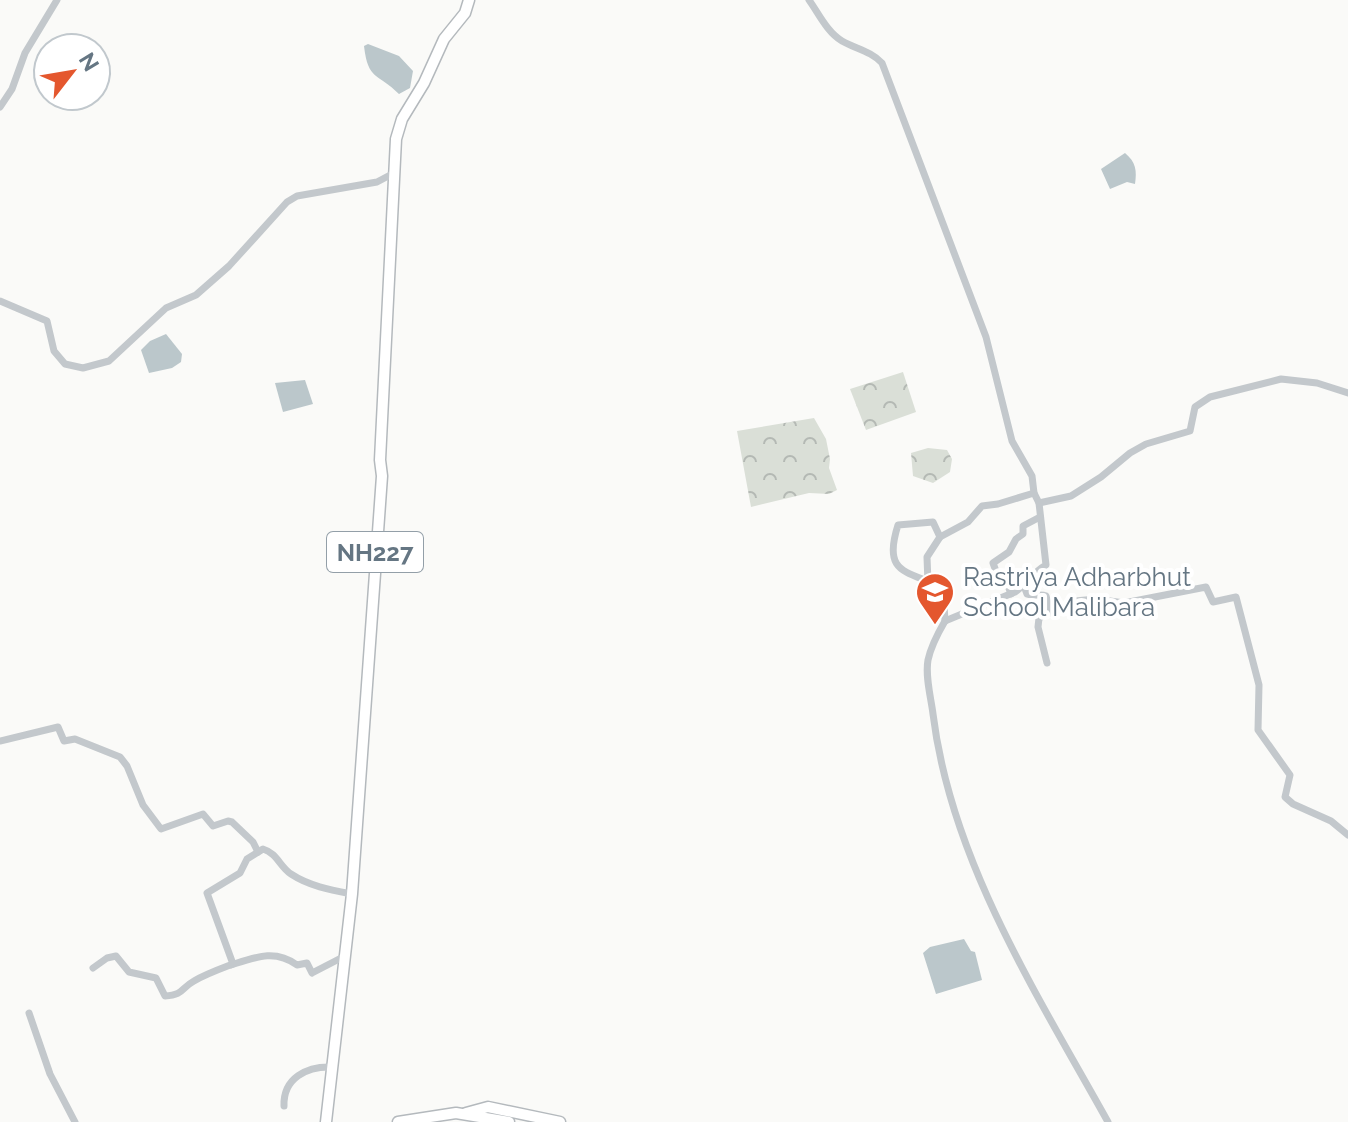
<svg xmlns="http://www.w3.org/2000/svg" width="1348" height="1122" font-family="Raleway,sans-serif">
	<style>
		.forest { fill: url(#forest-crowns) }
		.water { fill: #bbc7cb }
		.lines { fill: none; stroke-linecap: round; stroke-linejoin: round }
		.highway-casing { stroke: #b4b9bd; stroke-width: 13 }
		.minor { stroke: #c3c8cc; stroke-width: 7 }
		.highway { stroke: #fff; stroke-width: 10 }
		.labels { text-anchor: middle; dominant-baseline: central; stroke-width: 8; stroke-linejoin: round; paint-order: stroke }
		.shield { fill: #fff; stroke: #939fa8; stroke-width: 2 }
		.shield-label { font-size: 24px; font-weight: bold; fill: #657683 }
		.poi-label { font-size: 26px; fill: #657683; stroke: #fff; text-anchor: start }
	</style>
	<defs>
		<pattern id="forest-crowns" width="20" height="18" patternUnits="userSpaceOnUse" patternTransform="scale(2)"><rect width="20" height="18" fill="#dadfd7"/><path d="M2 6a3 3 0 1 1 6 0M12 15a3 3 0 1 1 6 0" fill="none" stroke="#b4b9b4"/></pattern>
	</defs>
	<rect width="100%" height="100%" fill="#fafaf8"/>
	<!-- forest -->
	<g class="forest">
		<path d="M903,372L916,412L866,430L850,389Z"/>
		<path d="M814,418L826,439L830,459L829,468L837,490L829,494L809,493L751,507L737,431Z"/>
		<path d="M928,448L947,450L952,459L950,472L933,483L913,476L911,453Z"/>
	</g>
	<!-- water -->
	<g class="water">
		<path d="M368,44L399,56L413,71L410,88L399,94C378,73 368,81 364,46Z"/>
		<path d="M1125,153C1136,162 1137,171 1135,184L1127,182L1110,189L1101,169Z"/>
		<path d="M166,334L182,354L181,362L172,368L149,373L141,350L150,341Z"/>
		<path d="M305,380L313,404L283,412L275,383Z"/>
		<path d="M964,939L971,951L975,952L982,980L936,994L923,953L930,947Z"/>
	</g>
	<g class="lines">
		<!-- highway casing -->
		<g class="highway-casing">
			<g id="highway">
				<path d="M466,1113L488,1107L560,1122"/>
				<path d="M326,1122L352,894L382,476L380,460L396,139L402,119L424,83L444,39L465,13L469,0"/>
				<path d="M398,1122L456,1113L509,1122"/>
			</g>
		</g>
		<!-- minor -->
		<g class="minor">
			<path d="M809,0C819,14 827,32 842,41C856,49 871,51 882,63L986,337L1012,441L1032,476L1034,493L1039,503L1046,565C1032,573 1027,584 1015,592L945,621C938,633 931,646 928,660C925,676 931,698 933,714C951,861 1038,996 1108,1122"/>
			<path d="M0,107L12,89L25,53L57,0"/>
			<path d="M0,301L47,321L54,351L65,364L83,368L109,361L166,308L196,295L229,266L287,202L297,196L377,182L394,173"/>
			<path d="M1039,503L1071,496L1101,477L1130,453L1146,444L1190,431L1195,407L1210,397L1281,379L1317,383L1348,393"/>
			<path d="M928,583L927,557L940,537"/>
			<path d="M1024,586L1027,594C1034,597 1040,593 1046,596L1049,607L1058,608"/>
			<path d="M1011,594L1004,574H997L993,563L1009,552L1016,539L1023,534V526L1040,517"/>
			<path d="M945,621L943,588C907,570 882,575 898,525L933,522L940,537L968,522L982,506L998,504L1034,493"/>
			<path d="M1047,663L1038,627L1039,618L1075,601L1096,599L1124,603L1206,587L1213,602L1236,597L1259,685L1258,730L1290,775L1285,797L1293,804L1331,821L1348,835"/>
			<path d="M0,741L58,727L64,741L75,739L120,757L127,766L143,805L161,829L203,814L213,826L228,821L232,822L253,842L258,852"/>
			<path d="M231,965C256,957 275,949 297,965L307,963L312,973L343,957"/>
			<path d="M93,968L107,958L116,956L129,972L156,978L165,996C184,995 181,988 194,981C206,974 220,969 233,964L207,893L240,873L247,859L263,849C277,853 280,867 291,874C309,886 331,890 352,894"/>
			<path d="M29,1013L50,1074L75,1122"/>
			<path d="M284,1106C283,1078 307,1066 332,1067"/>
		</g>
		<!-- highway -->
		<use href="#highway" class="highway"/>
	</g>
	<!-- icons -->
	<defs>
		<g id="school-pin" transform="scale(2)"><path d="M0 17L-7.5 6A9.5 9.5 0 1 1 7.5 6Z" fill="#e4572e" stroke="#fff"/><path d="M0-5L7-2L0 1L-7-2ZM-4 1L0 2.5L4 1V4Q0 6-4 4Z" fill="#fff"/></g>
	</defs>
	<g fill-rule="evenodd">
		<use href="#school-pin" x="935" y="592"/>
	</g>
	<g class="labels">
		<!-- shield labels -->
		<rect class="shield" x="327" y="532" width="96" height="40" rx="6"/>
		<g class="shield-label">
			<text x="375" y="552">NH227</text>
		</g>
		<!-- poi labels -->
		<g class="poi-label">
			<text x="963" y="577">Rastriya Adharbhut<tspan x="963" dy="30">School Malibara</tspan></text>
		</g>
	</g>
	<!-- north arrow -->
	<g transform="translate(72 72) rotate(59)"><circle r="38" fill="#ffffff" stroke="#c1c8cd" stroke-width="2"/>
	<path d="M0-6L14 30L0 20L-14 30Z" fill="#e4572e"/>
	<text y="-12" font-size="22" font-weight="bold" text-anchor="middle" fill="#657683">N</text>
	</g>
</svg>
